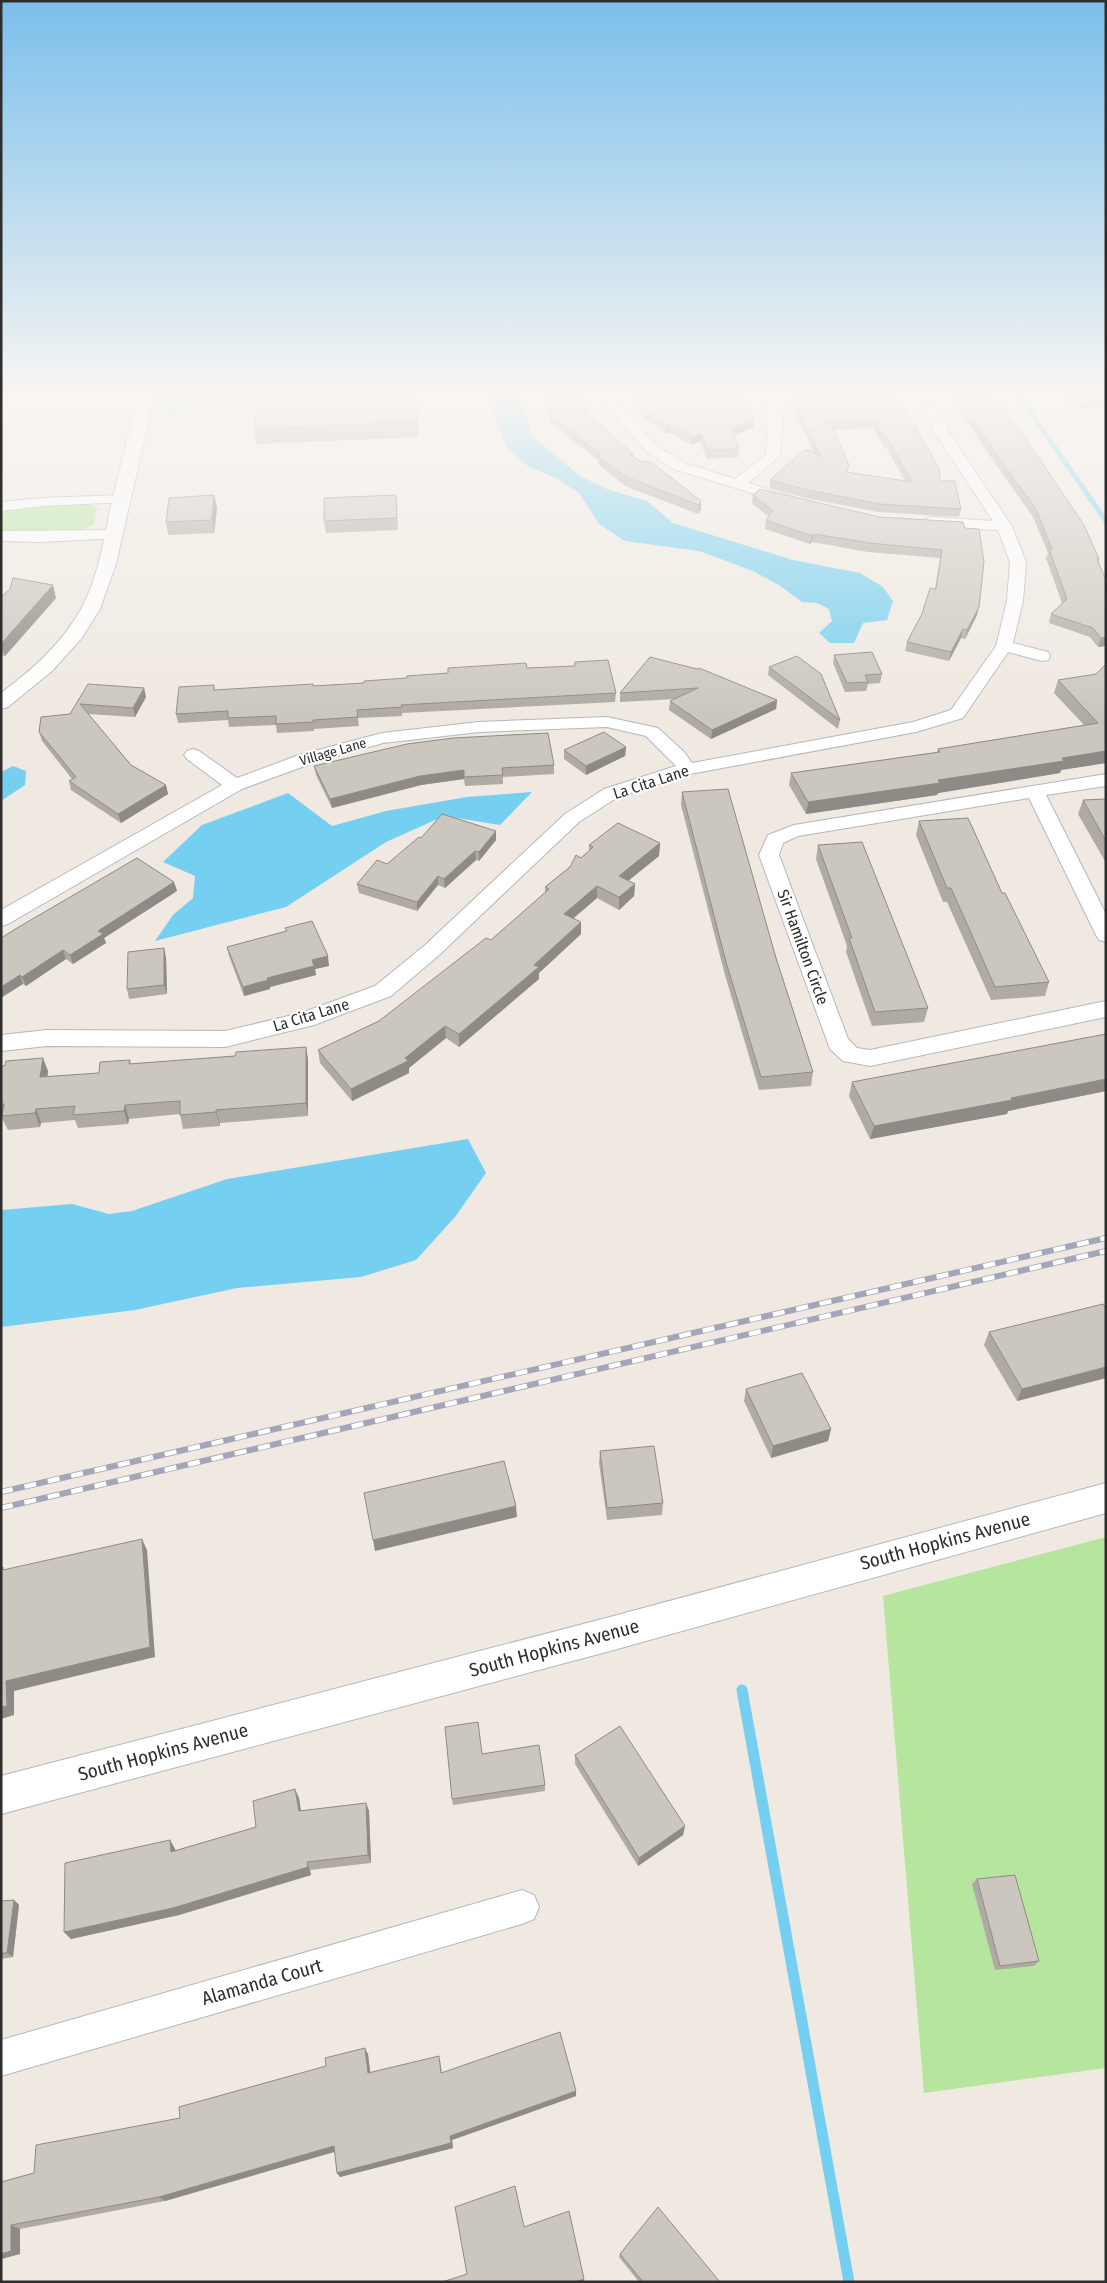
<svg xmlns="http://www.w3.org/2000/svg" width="1107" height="2283" font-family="'Fira Sans Condensed',sans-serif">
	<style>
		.green { fill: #b6e59e }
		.pitch { fill: #c9ec9a }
		.water { fill: #75cff0 }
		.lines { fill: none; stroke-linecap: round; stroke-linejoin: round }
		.stream-far1 { stroke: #75cff0; stroke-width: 5 }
		.stream { stroke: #75cff0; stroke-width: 11 }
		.street-casing { stroke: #b4b7c1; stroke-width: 2 }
		.secondary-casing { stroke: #b4b7c1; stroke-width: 2 }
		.street { fill: #fff; fill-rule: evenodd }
		.secondary { fill: #fff; fill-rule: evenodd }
		.rail-casing { stroke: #a3a6b8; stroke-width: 6 }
		.rail { stroke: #fff; stroke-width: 4.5; stroke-dasharray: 12; stroke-linecap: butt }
		.wall { fill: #afaba4; fill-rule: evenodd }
		.shaded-wall { fill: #8e8b86 }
		.building { fill: #cbc7bf; stroke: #8e8b86; fill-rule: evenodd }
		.labels { text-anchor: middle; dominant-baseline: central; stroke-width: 4; stroke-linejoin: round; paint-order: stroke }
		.far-street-label { font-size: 14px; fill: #2e2e2e; stroke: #fff }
		.street-label { font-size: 16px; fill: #2e2e2e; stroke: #fff }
		.near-street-label { font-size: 19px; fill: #2e2e2e; stroke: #fff }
	</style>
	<rect width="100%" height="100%" fill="#efe9e1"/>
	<!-- green -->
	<g class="green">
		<path d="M154,397H417L415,403L150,416Z"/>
		<path d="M83,504L95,506L97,509L94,524C67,538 30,533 1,530V512L37,506Z"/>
		<path d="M1106,1537V2068L924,2093L883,1596Z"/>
	</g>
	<!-- pitch -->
	<path class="pitch" d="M275,397H355V401L274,405Z"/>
	<!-- water -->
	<g class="water">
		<path d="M489,397H519L533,437L580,476L607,489L647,501L673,523L793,560L860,573L883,587L893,601L887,620L863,623L854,643H830L819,633L832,621L829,609L817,603L802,602L779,585L753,571L699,551L625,541L599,524L579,493L556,478L529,467L506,447Z"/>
		<path d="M13,766L26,771L25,785L1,801V772Z"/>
		<path d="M532,792L500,825L444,816L386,842L286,907L155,941L173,915L193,898L195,876L163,862L202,825L288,793L332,826L386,811L467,797Z"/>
		<path d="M468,1139L486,1173L455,1217L416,1260L361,1277L237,1288L135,1310L1,1327V1210L72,1204L109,1214L132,1211L227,1179Z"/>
	</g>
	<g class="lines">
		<!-- stream-far1 -->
		<path class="stream-far1" d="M1020,397L1106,521"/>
		<!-- stream -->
		<path class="stream" d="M742,1690L849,2282"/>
		<!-- street casing -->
		<g class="street-casing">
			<g id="street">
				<path d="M597,397H612L656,445L684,463L735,479L766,455L769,419L758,397H772L783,419L780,456L748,483L794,497L796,500L794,503H784L674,469L646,451Z"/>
				<path d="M917,397H931L951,436L1012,526L1026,562L1023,601L1013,643L1048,652L1050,656L1048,660L1042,661L1008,652L963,718L916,732L690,774L618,797L579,822L438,956L391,996L314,1025L225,1047L47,1046L1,1051V1035L47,1030L225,1031L301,1013L375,986L424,946L565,814L604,789L676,766L646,736L607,727L479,732L383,743L313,763L242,789L8,924L1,926V910L222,785L187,759L184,755L187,751L193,749L199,751L237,778L299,755L382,733L479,722L607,717L658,728L684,752L692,763L913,722L951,710L996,646L1007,601L1010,562L998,530L931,527L926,525L923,522L926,519L931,517L993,521L937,436Z"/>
				<path d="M122,495L129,499L127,502L42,506L1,511V502L42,498Z"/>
				<path d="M114,530L119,532L122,535L119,538L40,542L1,541V531Z"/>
				<path d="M1106,774V786L1046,795L1106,914V942L1099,940L1096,935L1029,798L798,836L783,843L779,855L848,1039L857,1048L870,1050L1106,1001V1017L870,1066L843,1061L830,1049L759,855L768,835L794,825Z"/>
				<path d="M522,1890L534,1895L539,1907L534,1919L522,1924L1,2076V2040Z"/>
			</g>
		</g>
		<!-- secondary casing -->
		<g class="secondary-casing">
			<g id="secondary">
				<path d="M138,397H154L116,564L100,609L81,639L52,671L8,707L1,709V693C31,671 61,644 80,611C99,577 104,538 112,501C120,466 130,432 138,397Z"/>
				<path d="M1106,1483V1513L610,1651L1,1814V1776L610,1617Z"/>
			</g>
		</g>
		<!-- street -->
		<use href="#street" class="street"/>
		<!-- secondary -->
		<use href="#secondary" class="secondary"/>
		<!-- rail casing -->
		<g class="rail-casing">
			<g id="rail">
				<path d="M1,1492L1106,1238"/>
				<path d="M1,1508L1106,1251"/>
			</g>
		</g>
		<!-- rail -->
		<use href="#rail" class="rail"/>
	</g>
	<!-- wall -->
	<g class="wall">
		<path d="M542,397H583L588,414L633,454V456L701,501V509L698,514L625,486L598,464V460L551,423Z"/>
		<path d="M630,397H743L754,420L753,428L733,435L739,449L738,457L707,459L700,442L691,445L670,433L667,434L647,420L633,406Z"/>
		<path d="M788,397H898L940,481L961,509L959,517L878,512L806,498L770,488V480L814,453ZM873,428L884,447H886L905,481L848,472L849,465L833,430Z"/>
		<path d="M951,397H995L1099,559V562L1106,646L1098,647L1090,637L1049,623L1051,614L1062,603L1046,558L1048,553L1033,517L992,459Z"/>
		<path d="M1062,397H1106L1080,410Z"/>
		<path d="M416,398L419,437L256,444L254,429L397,399Z"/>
		<path d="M214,495L217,508L214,533L168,535L166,522Z"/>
		<path d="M396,495L398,530L326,533L324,521Z"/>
		<path d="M753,495L879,517L963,522L979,607L977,615L965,639L961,638L949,661L905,651L907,642L935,589L940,558L868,552L812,542L810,544L765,529L766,520L769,517L752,503Z"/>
		<path d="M1,597L56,598L5,656L1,655Z"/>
		<path d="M834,655L882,674L880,683L868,684L866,691L845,692L833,663Z"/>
		<path d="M650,657L777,700L776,709L711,739L669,710L670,701L676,699L620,702V693Z"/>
		<path d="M575,662L616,693L615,702L402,713V716L358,718L359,726L314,729V731L277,733L276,725L229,727L228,720L178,723L176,714L214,685L215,690L313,686L364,683L407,678L527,668L574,666Z"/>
		<path d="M1106,664V763L1061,770L1060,773L938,793L937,795L806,814L789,785L791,773L937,752L938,749L1084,725L1054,693L1058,680L1096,674Z"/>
		<path d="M769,667L840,720L838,729L768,675Z"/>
		<path d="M88,684L144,688L146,697L135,717L88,714L131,765L166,785L168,794L121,823L71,790L69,781L72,779L42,741L39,732L70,714Z"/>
		<path d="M626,747L625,756L586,775L564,759V750Z"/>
		<path d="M554,765V774L503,777V784L465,786L464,779L421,785L332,808L316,775L314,766Z"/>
		<path d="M682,792L776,958L813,1072L811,1086L759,1090L725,975L681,805Z"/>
		<path d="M1106,799V863L1078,814L1083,800Z"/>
		<path d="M919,821L1002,893L1049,982L1045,996L991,1000L947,902H943L916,835Z"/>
		<path d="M421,838L496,840L479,861L476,860L445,888L438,885L417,911L359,893L357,884L387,864Z"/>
		<path d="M660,843L659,856L628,881L635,884L634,896L619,910L597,898L574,918L581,934L539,973V979L459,1047L446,1038L409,1068V1073L352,1101L320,1063L318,1050L379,1021L491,940L545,893V887L589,851V845Z"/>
		<path d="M818,845L928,1008L924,1022L872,1026L846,952L847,946L816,859Z"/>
		<path d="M174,882L177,891L104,938L106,943L73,964L66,959L26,986L23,984L1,938Z"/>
		<path d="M285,928L329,966L315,969L316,975L270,987V989L244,996L229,956L227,947L286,931Z"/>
		<path d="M166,957L167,994L129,999L127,989Z"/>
		<path d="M1106,1034V1091L1008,1111L1007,1114L870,1139L849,1096L852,1082Z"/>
		<path d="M306,1047L308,1060V1116L220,1123V1126L183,1129L180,1114L129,1119L128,1124L78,1128L75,1120L41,1123L40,1127L8,1130L2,1118H1V1066L48,1071L47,1077L99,1073L130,1060L131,1064L235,1056Z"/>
		<path d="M1106,1308V1378L1017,1401L984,1345L989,1332Z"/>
		<path d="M746,1389L831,1429L828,1441L771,1458L744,1401Z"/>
		<path d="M600,1451L663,1503L662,1515L607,1520L599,1463Z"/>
		<path d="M482,1754L545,1785V1791L453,1805L452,1799Z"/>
		<path d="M575,1755L685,1826L683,1835L638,1866L575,1764Z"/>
		<path d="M299,1798L301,1811L366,1803L369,1811L371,1863L310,1870L311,1875L179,1915L71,1939L64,1932L170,1840L175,1849L176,1850L256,1827Z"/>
		<path d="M977,1879L1039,1961L1034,1966L995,1970L972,1884Z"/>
		<path d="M14,1900L19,1905L13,1957L1,1959V1901Z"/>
		<path d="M368,2054L370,2073L440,2061L442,2073L576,2091V2096L452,2140L453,2148L340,2177L337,2173L335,2151L165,2201L20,2229V2254L1,2259V2182L34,2173L180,2118Z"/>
		<path d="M620,2254L720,2282H639L619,2257Z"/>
	</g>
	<!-- shaded-wall -->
	<g class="shaded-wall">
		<path d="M1106,398V405L1080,410L1082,402Z"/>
		<path d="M754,420L753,428L730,436L731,428Z"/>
		<path d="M670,425V433L667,434V426Z"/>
		<path d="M701,434L700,442L691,445L692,437Z"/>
		<path d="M214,495L217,508L214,533L212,520Z"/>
		<path d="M701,501V509L698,514L699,505Z"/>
		<path d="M814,534L812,542L810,544L812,536Z"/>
		<path d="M53,585L56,598L5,656L1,644Z"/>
		<path d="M979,607L977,615L965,639L967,630Z"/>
		<path d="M963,629L961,638L949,661L951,652Z"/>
		<path d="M1106,637V646L1098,647L1101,638Z"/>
		<path d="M144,688L146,697L135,717L133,708Z"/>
		<path d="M777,700L776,709L711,739L712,730Z"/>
		<path d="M626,747L625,756L586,775V766Z"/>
		<path d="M1106,751V763L1061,770L1060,773L938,793L937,795L806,814L808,802L938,780L1062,758Z"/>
		<path d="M464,770V779L421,785L332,808L330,799L420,776Z"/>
		<path d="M166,785L168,794L121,823L118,814Z"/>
		<path d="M496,831V840L479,861V852Z"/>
		<path d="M660,843L659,856L618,889L619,876Z"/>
		<path d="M475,851L476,860L445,888L444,879Z"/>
		<path d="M438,876V885L417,911V902Z"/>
		<path d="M174,882L177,891L104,938L106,943L73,964L70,955L98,931Z"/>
		<path d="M635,884L634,896L619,910V897Z"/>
		<path d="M597,886V898L564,926V914Z"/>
		<path d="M581,922V934L539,973V979L459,1047V1034Z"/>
		<path d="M164,948L166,957L167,994L164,985Z"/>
		<path d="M63,950L66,959L26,986L22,977Z"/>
		<path d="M328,956L329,966L315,969L316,975L270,987V989L244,996L243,987L312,960Z"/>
		<path d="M20,975L23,984L1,998V987Z"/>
		<path d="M445,1026L446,1038L409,1068V1073L352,1101L351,1089L405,1058Z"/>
		<path d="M306,1047L308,1060V1116L306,1103Z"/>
		<path d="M43,1058L48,1071L46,1091L40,1077Z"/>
		<path d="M1106,1079V1091L1008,1111L1007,1114L870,1139L874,1126Z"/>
		<path d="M125,1105L129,1119L128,1124L124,1111Z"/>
		<path d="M36,1109L41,1123L40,1127L35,1113Z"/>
		<path d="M216,1110L220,1123V1126L216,1112Z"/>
		<path d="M1106,1367V1378L1017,1401L1022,1389Z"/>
		<path d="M831,1429L828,1441L771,1458L773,1446Z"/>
		<path d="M516,1506L517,1517L375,1551L373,1540Z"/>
		<path d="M142,1539L147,1550L155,1657L14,1691V1715L1,1719V1707L6,1681Z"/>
		<path d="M295,1789L299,1798L302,1820L299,1811Z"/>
		<path d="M366,1803L369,1811L371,1863L368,1855Z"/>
		<path d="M685,1826L683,1835L638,1866L639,1858Z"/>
		<path d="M170,1840L175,1849L176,1860L171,1852Z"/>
		<path d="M307,1862L310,1870L311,1875L179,1915L71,1939L64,1932Z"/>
		<path d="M14,1900L19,1905L13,1957L7,1953Z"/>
		<path d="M365,2048L368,2054L371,2079L368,2073Z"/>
		<path d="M576,2091V2096L452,2140L453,2148L340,2177L337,2173L450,2136Z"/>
		<path d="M334,2146L338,2151L165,2201L159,2197Z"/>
		<path d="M11,2225L20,2229V2254L1,2259V2254Z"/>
		<path d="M584,2279V2281L575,2282Z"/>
	</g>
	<!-- building -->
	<g class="building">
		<path d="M357,397H397V399L416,398L418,422L254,429L256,404L358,400Z"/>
		<path d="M545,397H583L588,414L633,454H629L640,461L651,462L701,501L699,505L626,477L598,456L601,455L551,415Z"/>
		<path d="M633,397H743L754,420L731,428L739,449L707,450L701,434L692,437L670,425L667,426L647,412Z"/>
		<path d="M793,397H898L939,468L940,481H955L961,509L880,504L808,490L770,480L804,450H809L821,457ZM874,420L885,439H888L912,482L846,472L849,465L830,422Z"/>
		<path d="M958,397H995L1037,455L1084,525L1099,559H1097L1106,580V637L1101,638L1093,628L1051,614L1067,599L1049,549H1052L1036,509L994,451Z"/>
		<path d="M1075,397H1106V398L1082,402Z"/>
		<path d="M760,489L879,517L963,522L965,528L979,529L984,562L979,607L967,630L963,629L951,652L907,642L922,614L930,588L936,589L942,550L870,543L814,534L812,536L766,520L773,511L753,495Z"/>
		<path d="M214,495L212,520L166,522L169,498Z"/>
		<path d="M396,495L397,518L324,521V498Z"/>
		<path d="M13,578L53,585L1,644V597L10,589Z"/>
		<path d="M872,652L882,674L865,675L868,682L847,683L834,655Z"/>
		<path d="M797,656L821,674L840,720L769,667Z"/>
		<path d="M650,657L697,669L699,668L777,700L712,730L670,701L698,688L620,693Z"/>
		<path d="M608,660L616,693L401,705L402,707L357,710L358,717L313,720V722L276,724V716L228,718V711L176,714L179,687L214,685V690L313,684V686L364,683V681L407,678V676L448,673V668L526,663L527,668L575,666V662Z"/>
		<path d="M1106,664V751L1062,758L1064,761L938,780L940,783L808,802L791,773L940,752L938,749L1098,723L1058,680L1096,674Z"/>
		<path d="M88,684L144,688L133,708L80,704L131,765L166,785L118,814L69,781L76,777L39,732L41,717L70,714Z"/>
		<path d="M604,732L626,747L586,766L564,750Z"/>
		<path d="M548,733L554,765L502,768L503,775L464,777V770L420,776L330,799L314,766L407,744L453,738Z"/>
		<path d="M728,789L776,958L813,1072L761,1077L726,962L682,792Z"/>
		<path d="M1106,799V841L1083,800Z"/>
		<path d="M442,814L496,831L479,852L475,851L444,879L438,876L417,902L357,884L377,860L387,864L419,837L421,838Z"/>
		<path d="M968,818L1002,893H1005L1049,982L995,987L951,888H947L919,821Z"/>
		<path d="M618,823L660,843L619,876L635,884L619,897L597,886L564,914L581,922L534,965L539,967L459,1034L445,1026L405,1058L408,1061L351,1089L318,1050L379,1021L486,938L491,940L549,889L545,887L570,867L576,855L581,858L593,847L589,845Z"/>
		<path d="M862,842L928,1008L875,1012L849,938H852L818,845Z"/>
		<path d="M137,858L174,882L98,931L103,934L70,955L63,950L22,977L20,975L1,987V938L17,928Z"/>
		<path d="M312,921L328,956L312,960L314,966L267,978L268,980L243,987L227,947L287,931L285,928Z"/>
		<path d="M164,948V985L127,989L128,952Z"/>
		<path d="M1106,1034V1079L1011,1098L1012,1100L874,1126L852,1082Z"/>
		<path d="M306,1047V1103L216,1110V1112L180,1115V1101L125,1105L124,1111L73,1115L75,1106L36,1109L35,1113L2,1116L4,1104H1V1066H5L6,1061L43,1058L40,1077L99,1073L100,1062L130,1060L129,1064L235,1056L236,1052Z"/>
		<path d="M1103,1304L1106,1308V1367L1022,1389L989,1332Z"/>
		<path d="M802,1373L831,1429L773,1446L746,1389Z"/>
		<path d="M654,1446L663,1503L607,1508L600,1451Z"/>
		<path d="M504,1461L516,1506L373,1540L364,1493Z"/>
		<path d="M142,1539L150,1647L6,1681L7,1706L1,1707V1568L3,1567V1570Z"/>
		<path d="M478,1722L482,1754L539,1745L545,1785L452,1799L445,1727Z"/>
		<path d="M620,1726L685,1826L639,1858L575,1755Z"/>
		<path d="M295,1789L299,1811L366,1803L368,1855L307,1862L308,1867L173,1908L64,1932L65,1863L170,1840L171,1852L256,1827L253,1801Z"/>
		<path d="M1015,1875L1039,1961L1000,1966L977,1879Z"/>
		<path d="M14,1900L7,1953H1V1901Z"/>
		<path d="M560,2032L576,2091L450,2136L451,2143L337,2173L334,2146L159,2197L11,2225V2251L1,2254V2182L34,2173L36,2145L180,2118L179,2107L326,2066L325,2058L365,2048L368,2073L439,2056L441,2073Z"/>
		<path d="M515,2186L524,2227L569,2211L584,2279L575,2282H442L467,2274L455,2207Z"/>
		<path d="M658,2207L720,2282H643L620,2254Z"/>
	</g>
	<!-- sky -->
	<linearGradient id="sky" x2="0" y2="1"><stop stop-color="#7abfeb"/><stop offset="0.55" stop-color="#f8f5f2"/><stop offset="1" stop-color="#f8f5f2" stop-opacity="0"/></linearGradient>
	<rect width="1107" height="717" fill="url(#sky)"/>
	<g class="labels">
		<!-- far-street labels -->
		<g class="far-street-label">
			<text transform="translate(333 752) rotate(-16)">Village Lane</text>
		</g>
		<!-- street labels -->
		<g class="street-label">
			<text transform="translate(651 782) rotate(-18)">La Cita Lane</text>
			<text transform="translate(803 947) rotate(70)">Sir Hamilton Circle</text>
			<text transform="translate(311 1015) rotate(-17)">La Cita Lane</text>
		</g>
		<!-- near-street labels -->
		<g class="near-street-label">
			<text transform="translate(945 1541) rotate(-15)">South Hopkins Avenue</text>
			<text transform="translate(554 1648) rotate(-15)">South Hopkins Avenue</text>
			<text transform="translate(163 1752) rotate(-15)">South Hopkins Avenue</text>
			<text transform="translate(262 1982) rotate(-16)">Alamanda Court</text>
		</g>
	</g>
	<!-- border -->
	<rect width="1107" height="2283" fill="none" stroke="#2e2e2e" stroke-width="5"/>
</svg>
